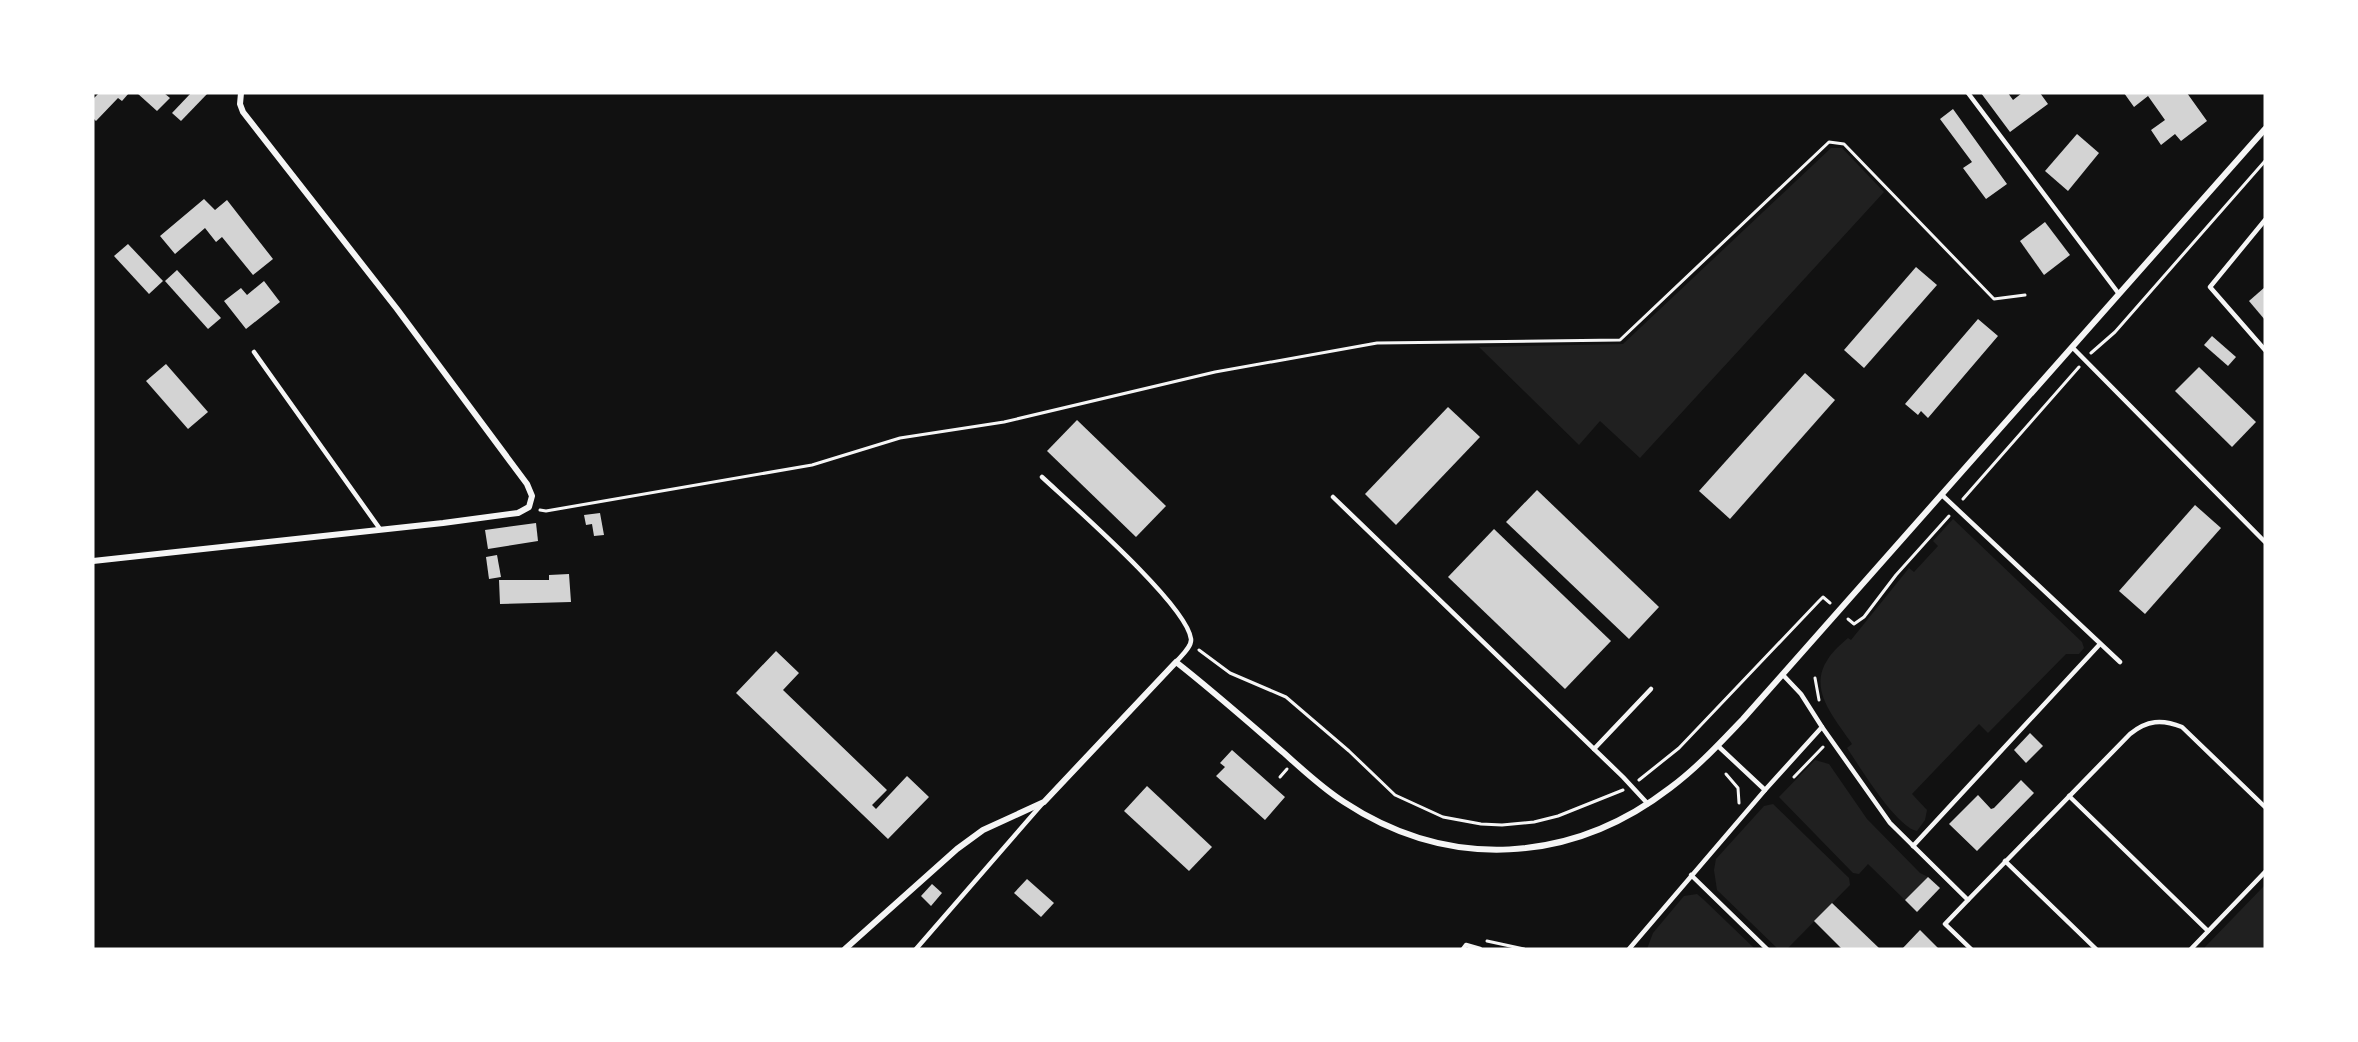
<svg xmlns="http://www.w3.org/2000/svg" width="2358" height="1042" font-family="'Alegreya Sans',sans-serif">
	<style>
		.green { fill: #202020 }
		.building { fill: #d3d3d3 }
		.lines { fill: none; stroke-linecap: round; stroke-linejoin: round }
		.path { stroke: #f5f5f5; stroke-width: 3 }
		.service { stroke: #f5f5f5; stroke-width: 4.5 }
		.minor { stroke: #f5f5f5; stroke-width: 6 }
	</style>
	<rect width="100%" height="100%" fill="#111"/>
	<!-- green -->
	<g class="green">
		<path d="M1831,148H1842L1884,192L1640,458L1600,421L1579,445L1479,347L1623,344Z"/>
		<path d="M1953,519L2082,642L2084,648L2079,654H2066L1988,733L1979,724L1912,794L1927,810L1925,820L1917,831C1896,827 1860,767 1847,748L1852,744C1835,718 1807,690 1828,659C1833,651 1841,644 1848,638L1851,640L1909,568L1914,572L1938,546L1933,541Z"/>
		<path d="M1815,760L1829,764L1867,819L1920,873L1928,877L1905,900L1868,864L1859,874L1853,873L1779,797Z"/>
		<path d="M1773,804L1849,878L1850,885L1787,949H1778L1717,890L1714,870L1716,859L1764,806Z"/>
		<path d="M2265,885V949H2205V947Z"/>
		<path d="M1697,894L1704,900L1755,949H1647L1653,933L1684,896Z"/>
	</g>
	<!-- building -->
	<g class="building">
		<path d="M99,93H129L122,101L118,98L96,121L93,118V99Z"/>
		<path d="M137,93H164L170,98L157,111Z"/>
		<path d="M191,93H208L181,121L172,113Z"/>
		<path d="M1981,93H2008L2013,100L2022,93H2040L2048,104L2010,132Z"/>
		<path d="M2124,93H2187L2207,121L2181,141L2175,134L2161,145L2151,130L2165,120L2148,96L2134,107Z"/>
		<path d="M1953,109L2007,184L1986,199L1963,168L1972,162L1940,119Z"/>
		<path d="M2077,134L2099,153L2068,191L2045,171Z"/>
		<path d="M204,199L215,210L227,200L273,259L253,275L222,237L216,242L205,228L175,254L160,236Z"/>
		<path d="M2045,222L2070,255L2044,275L2020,241Z"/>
		<path d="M128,244L163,281L149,294L114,256Z"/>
		<path d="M1916,267L1937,285L1864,368L1844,350Z"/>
		<path d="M177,270L221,318L208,329L165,281Z"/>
		<path d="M264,281L280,302L246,329L224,301L241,288L247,295Z"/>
		<path d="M2265,287V320L2249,301Z"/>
		<path d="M1978,319L1998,336L1928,418L1921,411L1918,415L1905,404Z"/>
		<path d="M2212,336L2236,357L2228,366L2204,345Z"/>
		<path d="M166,364L208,412L188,429L146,381Z"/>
		<path d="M2199,367L2256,422L2232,447L2175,391Z"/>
		<path d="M1805,373L1835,400L1730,519L1699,491Z"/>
		<path d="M1448,407L1480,437L1396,525L1365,494Z"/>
		<path d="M1077,420L1166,506L1136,537L1047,451Z"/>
		<path d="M1537,490L1659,607L1629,639L1506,522Z"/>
		<path d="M2195,505L2221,528L2145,614L2119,591Z"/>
		<path d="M600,513L604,535L594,536L592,524L586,525L584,515Z"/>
		<path d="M536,523L538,541L488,549L485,530Z"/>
		<path d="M1494,529L1611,641L1565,689L1448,577Z"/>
		<path d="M497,555L501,577L489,579L486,557Z"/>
		<path d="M569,574L571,602L500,604L499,580H549V575Z"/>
		<path d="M776,651L799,673L783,690L887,790L872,805L876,809L907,776L929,797L888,839L736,693Z"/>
		<path d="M2030,733L2043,746L2026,763L2014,750Z"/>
		<path d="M1232,750L1285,797L1265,820L1216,776L1225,767L1220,763Z"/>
		<path d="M2021,780L2034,793L1977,851L1949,824L1978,795L1991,809L1994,808Z"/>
		<path d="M1147,786L1212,847L1189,871L1124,811Z"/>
		<path d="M1928,877L1940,888L1917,912L1905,900Z"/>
		<path d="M1027,879L1054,903L1041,917L1014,893Z"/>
		<path d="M932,884L942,893L931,906L921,896Z"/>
		<path d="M1832,903L1880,949H1842L1814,921Z"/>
		<path d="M1920,930L1939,949H1902Z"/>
	</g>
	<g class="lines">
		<!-- path -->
		<g class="path">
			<path d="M2091,353L2115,332L2265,161"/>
			<path d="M1963,499L2079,367"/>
			<path d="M540,510L546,511L812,465L900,438L1004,422L1215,372L1377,343L1620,340L1829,142L1844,144L1994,299L2025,295"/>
			<path d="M1848,619L1854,624L1864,617L1896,575L1949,516"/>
			<path d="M1199,650L1230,673L1286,697L1349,751L1395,795L1443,817L1481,824L1502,825L1534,822L1558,816L1623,790"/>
			<path d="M1815,678L1819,700"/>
			<path d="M1726,774L1738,788L1739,803"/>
			<path d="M1280,777L1287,769"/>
			<path d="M1794,777L1823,747"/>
			<path d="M1639,780L1679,748L1819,601L1823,597L1830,603"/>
			<path d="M1487,941L1524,949"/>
		</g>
		<!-- service -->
		<g class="service">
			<path d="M1968,93L2119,294"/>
			<path d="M2265,220L2210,287L2265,350"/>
			<path d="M2072,347L2265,542"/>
			<path d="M254,352L380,529"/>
			<path d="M1042,477C1072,505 1187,605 1191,639C1192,647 1181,656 1176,662"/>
			<path d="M1942,495L2120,662"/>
			<path d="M1333,497L1623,777L1648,804"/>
			<path d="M1822,727L1890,823L1968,900L1945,924L1971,949"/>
			<path d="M1718,746L1765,790L1822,727L1801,694L1783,675"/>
			<path d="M1594,749L1651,689"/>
			<path d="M2069,796L2208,931"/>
			<path d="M1913,846L2100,644"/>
			<path d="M2005,861L2096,949"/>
			<path d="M1691,875L1767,949"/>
			<path d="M1968,900L2130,734C2147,720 2162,719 2182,727L2265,807"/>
			<path d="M916,949L1042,804"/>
			<path d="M1463,949L1466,945L1480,949"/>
			<path d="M1629,949L1765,790"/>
			<path d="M2191,949L2265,872"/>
		</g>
		<!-- minor -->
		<g class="minor">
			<path d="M93,561L443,523L518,513L529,507L532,496L527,484L397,309L243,112L240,104L241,93"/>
			<path d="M845,949L957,849L983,830L1044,802L1176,662C1213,691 1248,722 1284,753C1303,770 1322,788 1344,802C1449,871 1571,864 1670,788C1697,768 1720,743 1743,719L2265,129"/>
		</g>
	</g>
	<!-- border -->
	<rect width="2358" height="1042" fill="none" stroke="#ffffff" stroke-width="189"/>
</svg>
